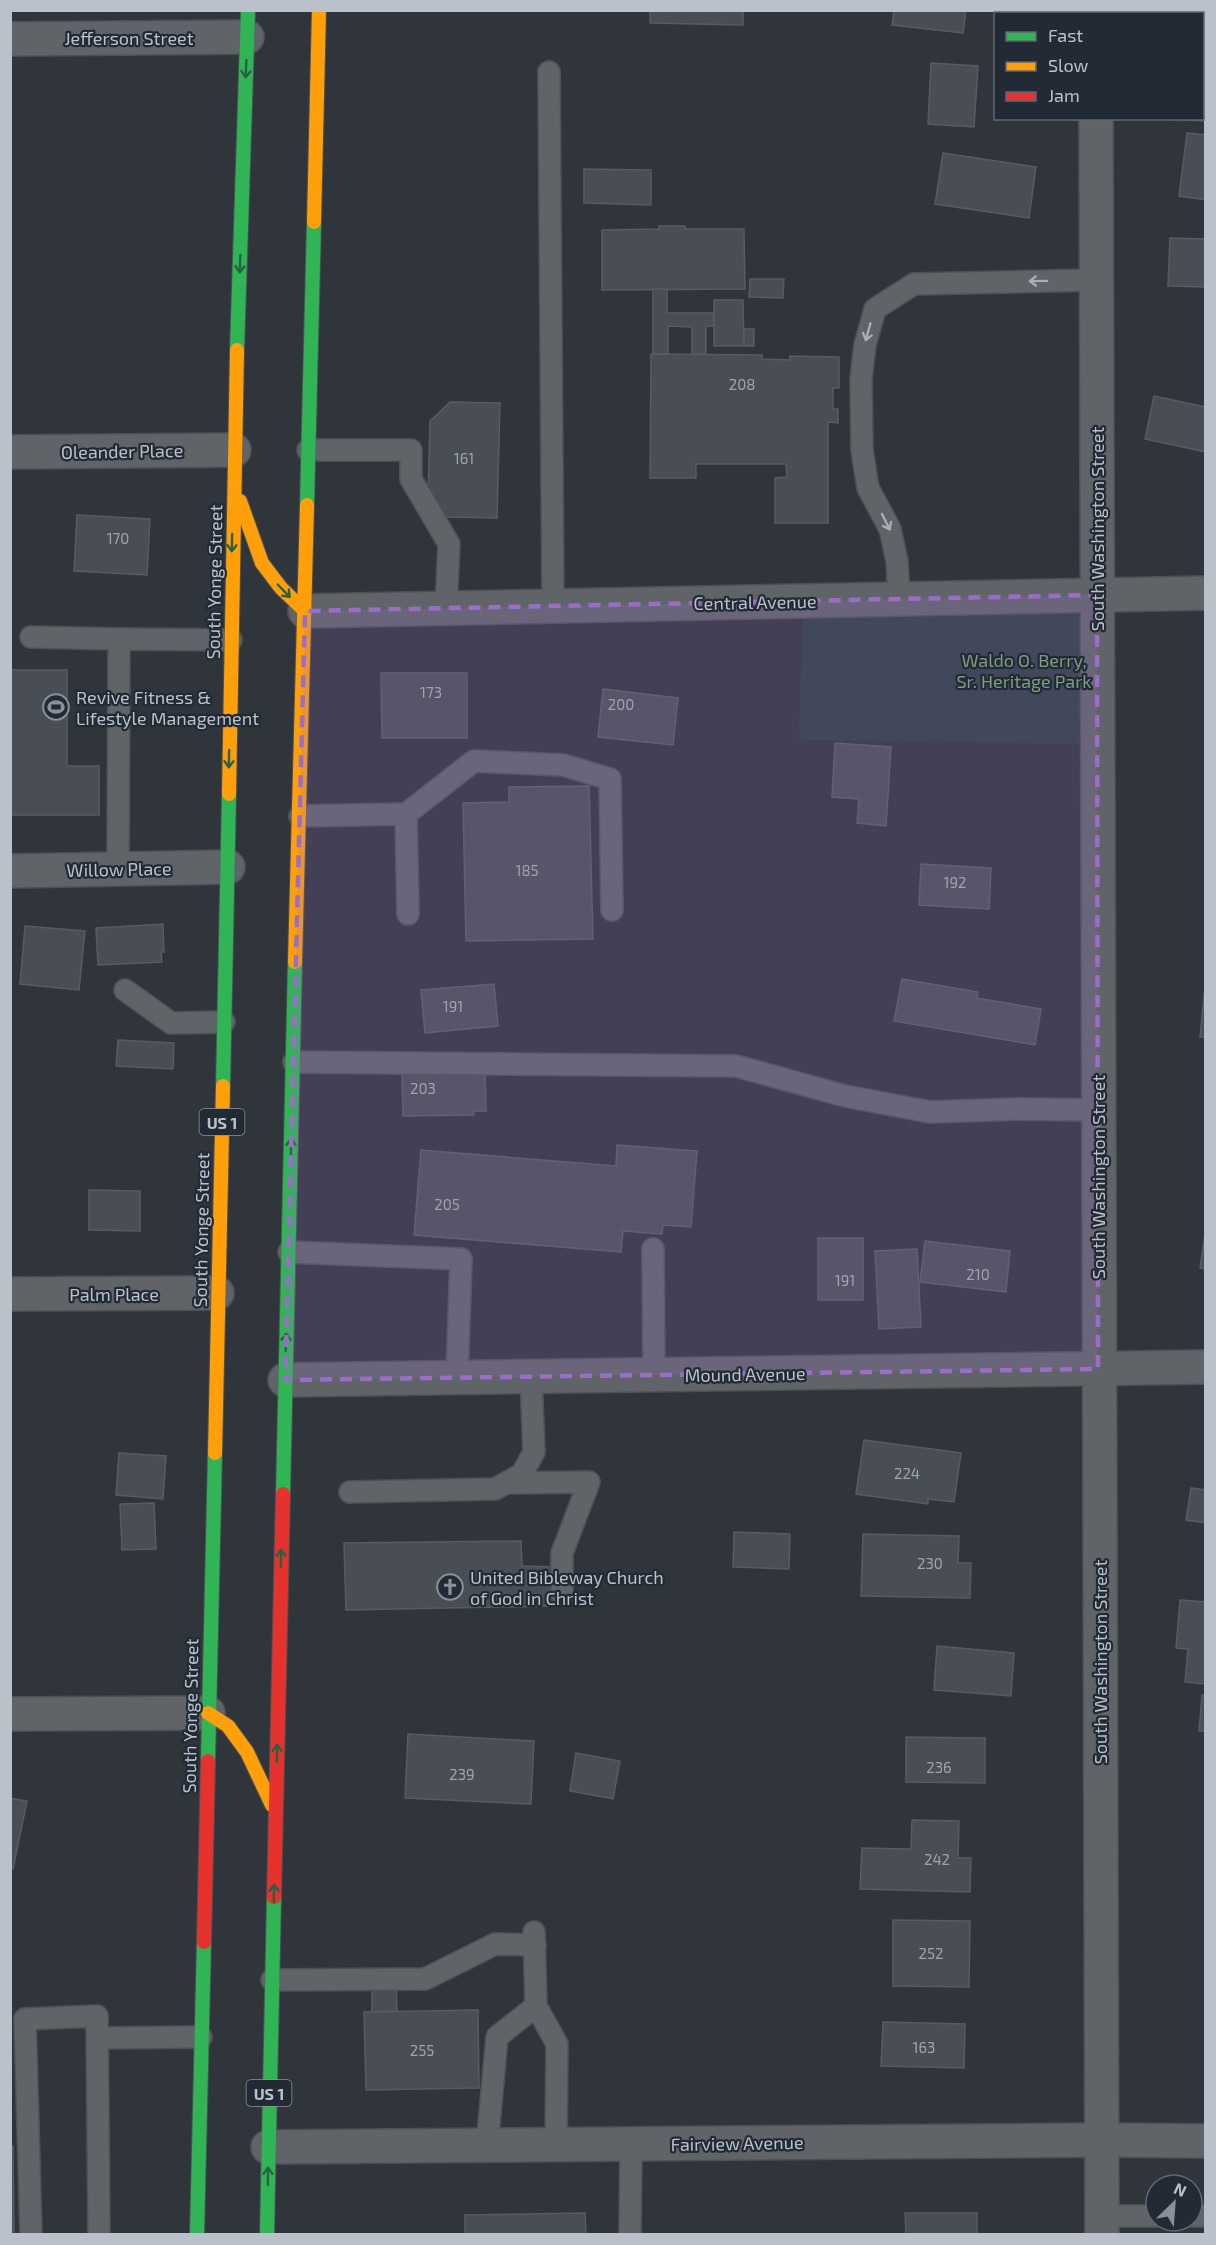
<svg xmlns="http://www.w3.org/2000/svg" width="1216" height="2245" font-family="'Exo 2',sans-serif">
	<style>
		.green { fill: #2d3f41 }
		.building { fill: #494e54; stroke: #575c62; stroke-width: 1.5 }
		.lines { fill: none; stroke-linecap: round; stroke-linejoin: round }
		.lane-casing { stroke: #4d5155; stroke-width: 24 }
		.street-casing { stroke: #4d5155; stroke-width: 36 }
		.fast-casing { stroke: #4c5157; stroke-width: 16 }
		.slow-casing { stroke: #4c5157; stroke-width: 16 }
		.jam-casing { stroke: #4c5157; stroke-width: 16 }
		.lane { stroke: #606368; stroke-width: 21 }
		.street { stroke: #606368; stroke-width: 33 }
		.fast { stroke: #30b455; stroke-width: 14 }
		.slow { stroke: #ff9f0a; stroke-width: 14 }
		.jam { stroke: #e5322d; stroke-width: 14 }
		.oneway { stroke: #286242 }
		.oneway2 { stroke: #a9aeb6 }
		.marked { fill: #986fc4; fill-opacity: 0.2; stroke: #986fc4; stroke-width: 4.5; stroke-dasharray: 12 8; stroke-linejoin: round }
		.labels { text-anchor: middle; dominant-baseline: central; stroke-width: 4.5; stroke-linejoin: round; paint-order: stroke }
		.number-label { font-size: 15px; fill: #9ea4ac }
		.shield { fill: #222b35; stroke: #8d949d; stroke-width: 1.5 }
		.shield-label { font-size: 16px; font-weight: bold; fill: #bbc1ca }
		.street-label { font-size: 18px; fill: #bbc1ca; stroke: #222b35 }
		.park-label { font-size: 18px; fill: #7b9d82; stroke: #222b35 }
		.poi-label { font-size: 18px; fill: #bbc1ca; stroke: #222b35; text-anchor: start }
	</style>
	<rect width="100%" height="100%" fill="#2f353b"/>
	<!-- green -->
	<path class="green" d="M1097,595L1098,744L799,740L803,601Z"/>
	<!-- building -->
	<g class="building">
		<path d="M650,10H743V25L650,23Z"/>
		<path d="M894,10H966L963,33L892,25Z"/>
		<path d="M931,63L978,66L974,127L928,124Z"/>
		<path d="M1202,63H1206V121L1166,119L1202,118Z"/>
		<path d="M1187,133L1206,135V200L1179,196Z"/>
		<path d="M943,153L1036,167L1029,218L935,204Z"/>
		<path d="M584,169L651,170V205L584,203Z"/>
		<path d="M659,226H685V229H744L745,289L602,290V230L659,229Z"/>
		<path d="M1170,238L1206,239V287L1168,286Z"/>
		<path d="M750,279H784L783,298L749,297Z"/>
		<path d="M653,289H667V313H713L714,326H706V354L692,355V327L668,326V354H653Z"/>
		<path d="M714,300H743L744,346H714Z"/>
		<rect x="744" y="329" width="10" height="17"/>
		<path d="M651,354L762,355V359L790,360V356L839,357V388H833V409H838V423L828,422V523H775V478L787,477L786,464H696V478H650Z"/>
		<path d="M1154,396L1206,407V452L1145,439Z"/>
		<path d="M450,402L500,403L497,518L447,517L428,496L430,421Z"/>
		<path d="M77,515L150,519L147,575L74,571Z"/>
		<path d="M10,670H67V766H99V815H10Z"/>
		<path d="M381,673H467V738H382Z"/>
		<path d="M603,689L678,698L673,745L598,737Z"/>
		<path d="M835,743L891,747L886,826L857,823L859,799L832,797Z"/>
		<path d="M589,786L593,939L466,941L463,803L509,802V787Z"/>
		<path d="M921,864L991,868L989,909L919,905Z"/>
		<path d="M163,924L164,952H161L162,962L98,965L96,928Z"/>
		<path d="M25,926L85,931L79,990L20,984Z"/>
		<path d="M1206,976V1037H1200Z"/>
		<path d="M902,979L978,992L977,998L1041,1009L1035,1045L894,1021Z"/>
		<path d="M494,984L498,1026L425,1033L421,990Z"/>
		<path d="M118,1040L174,1043L173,1069L116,1066Z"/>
		<path d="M485,1071L486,1111H473L474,1115L403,1116L402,1072Z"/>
		<path d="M617,1145L697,1151L691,1227L663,1225L662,1234L623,1231L621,1252L414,1235L421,1150L616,1166Z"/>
		<path d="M89,1190L140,1191V1231L89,1230Z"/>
		<path d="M1205,1234H1206V1269L1200,1268Z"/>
		<rect x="818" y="1238" width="45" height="62"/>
		<path d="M925,1241L1010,1251L1006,1292L920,1282Z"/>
		<path d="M917,1249L921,1327L879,1329L875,1251Z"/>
		<path d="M864,1440L961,1453L954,1502L928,1499V1504L856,1494Z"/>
		<path d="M119,1453L166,1456L163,1499L116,1495Z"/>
		<path d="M1191,1488L1206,1490V1523L1186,1520Z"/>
		<path d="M154,1503L156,1549L122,1550L120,1504Z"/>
		<path d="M734,1532L790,1534L789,1569L733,1567Z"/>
		<path d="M863,1534L959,1536L958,1563H971L970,1598L861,1596Z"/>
		<path d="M521,1541L522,1566L555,1567V1606L346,1610L344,1543Z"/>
		<path d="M1180,1600L1206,1602V1684L1185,1682L1188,1649L1176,1648Z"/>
		<path d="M937,1646L1014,1653L1011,1696L934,1690Z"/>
		<path d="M1202,1695H1206V1731H1199Z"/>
		<path d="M408,1734L534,1741L531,1804L405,1798Z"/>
		<path d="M906,1737L985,1738V1783L906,1782Z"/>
		<path d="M576,1753L620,1761L613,1799L570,1791Z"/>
		<path d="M10,1798L27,1801L13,1869L10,1868Z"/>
		<path d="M912,1820L959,1821L958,1858H971L970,1892L860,1889L862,1848L911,1849Z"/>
		<path d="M893,1920L970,1921L969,1987L893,1986Z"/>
		<path d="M372,1979L396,1980L397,2011L372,2012Z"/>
		<path d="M478,2010L479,2088L366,2090L364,2012Z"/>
		<path d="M883,2022L965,2024L964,2068L881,2066Z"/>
		<path d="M10,2146H13L14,2234H10Z"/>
		<path d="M585,2213L586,2234H465V2215Z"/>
		<path d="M905,2213H977V2234H906Z"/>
	</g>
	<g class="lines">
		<!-- lane casing -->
		<g class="lane-casing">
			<g id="lane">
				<path d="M549,72L553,606"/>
				<path d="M308,450H411V479L449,544L446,608"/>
				<path d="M899,599L897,561L890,529L868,488L862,450L861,379L865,345L875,309L914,284L1096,280"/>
				<path d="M31,637L119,639"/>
				<path d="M406,814L474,761L563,765L610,779L612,910"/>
				<path d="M300,816L406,814L408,914"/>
				<path d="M118,869L119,639L231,640"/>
				<path d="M125,990L171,1023L224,1022"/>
				<path d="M294,1062L736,1066L845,1096L930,1112L1021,1109L1097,1110"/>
				<path d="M653,1249L654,1375"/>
				<path d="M289,1252L461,1259L457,1378"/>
				<path d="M506,1483L589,1482L562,1553V1594"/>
				<path d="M350,1492L495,1489L522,1474L534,1452L531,1377"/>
				<path d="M534,1932L536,2006L557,2044L556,2145"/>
				<path d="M272,1980L425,1979L495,1944L535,1945"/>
				<path d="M98,2038L201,2037"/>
				<path d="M487,2146L497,2037L536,2006"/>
				<path d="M1102,2216H1156"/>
				<path d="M1192,2216H1206"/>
				<path d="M31,2234L25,2019L97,2016L99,2234"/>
				<path d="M630,2234L631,2144"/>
			</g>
		</g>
		<!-- street casing -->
		<g class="street-casing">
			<g id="street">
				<path d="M1095,10V14"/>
				<path d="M10,39L247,37"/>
				<path d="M1096,118L1102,2234"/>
				<path d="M10,452L234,450"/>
				<path d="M305,611L1206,593"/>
				<path d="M10,871L228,867"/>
				<path d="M10,1294L217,1293"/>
				<path d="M285,1380L1206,1367"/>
				<path d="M10,1714L208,1713"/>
				<path d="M268,2147L1102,2140L1206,2141"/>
			</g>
		</g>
		<!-- fast casing -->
		<g class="fast-casing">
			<g id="fast">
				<path d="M237,350L248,10"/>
				<path d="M307,505L314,222"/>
				<path d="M223,1086L229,794"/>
				<path d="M283,1494L295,962"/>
				<path d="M208,1761L215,1453"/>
				<path d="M197,2234L204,1942"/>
				<path d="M267,2234L274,1897"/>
			</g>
		</g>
		<!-- slow casing -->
		<g class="slow-casing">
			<g id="slow">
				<path d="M314,222L319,10"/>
				<path d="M240,501L262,563L281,588L305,611"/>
				<path d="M229,794L237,350"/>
				<path d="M295,962L307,505"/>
				<path d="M215,1453L223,1086"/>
				<path d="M208,1713L228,1726L247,1752L272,1805"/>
			</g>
		</g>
		<!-- jam casing -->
		<g class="jam-casing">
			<g id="jam">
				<path d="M274,1897L283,1494"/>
				<path d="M204,1942L208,1761"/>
			</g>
		</g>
		<!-- lane -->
		<use href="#lane" class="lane"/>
		<!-- street -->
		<use href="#street" class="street"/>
		<!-- fast -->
		<use href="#fast" class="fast"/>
		<!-- slow -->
		<use href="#slow" class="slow"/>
		<!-- jam -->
		<use href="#jam" class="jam"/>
	</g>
	<!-- one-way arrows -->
	<defs><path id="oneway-shaft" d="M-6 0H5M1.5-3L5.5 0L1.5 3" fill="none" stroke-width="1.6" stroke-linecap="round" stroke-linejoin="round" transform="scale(1.5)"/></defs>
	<g class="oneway">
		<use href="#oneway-shaft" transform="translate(246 69) rotate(92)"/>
		<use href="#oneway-shaft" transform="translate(240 264) rotate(92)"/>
		<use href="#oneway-shaft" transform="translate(232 543) rotate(91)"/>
		<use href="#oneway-shaft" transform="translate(284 591) rotate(46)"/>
		<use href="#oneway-shaft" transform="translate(229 759) rotate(91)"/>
		<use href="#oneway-shaft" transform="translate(291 1147) rotate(-89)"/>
		<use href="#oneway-shaft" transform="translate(286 1342) rotate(-88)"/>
		<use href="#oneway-shaft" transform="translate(281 1558) rotate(-89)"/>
		<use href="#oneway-shaft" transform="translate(277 1753) rotate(-89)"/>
		<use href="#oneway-shaft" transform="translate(274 1893) rotate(-89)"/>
		<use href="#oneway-shaft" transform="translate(268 2176) rotate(-89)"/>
	</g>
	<g class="oneway2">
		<use href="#oneway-shaft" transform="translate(1038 281) rotate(179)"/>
		<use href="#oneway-shaft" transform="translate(868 332) rotate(106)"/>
		<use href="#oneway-shaft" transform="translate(886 522) rotate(64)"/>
	</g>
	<!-- marked area -->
	<path class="marked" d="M1097,595L1098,1369L285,1380L305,611Z"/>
	<!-- icons -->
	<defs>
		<g id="stadium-ring" transform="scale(1.35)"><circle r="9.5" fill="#222b35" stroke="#8a9098" stroke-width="1.5"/><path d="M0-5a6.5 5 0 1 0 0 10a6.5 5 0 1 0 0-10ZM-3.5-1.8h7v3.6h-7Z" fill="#8a9098"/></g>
		<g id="church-ring" transform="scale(1.35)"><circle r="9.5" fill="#222b35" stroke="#8a9098" stroke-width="1.5"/><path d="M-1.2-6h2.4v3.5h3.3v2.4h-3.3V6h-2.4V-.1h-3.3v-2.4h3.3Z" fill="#8a9098"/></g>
	</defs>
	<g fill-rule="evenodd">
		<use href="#stadium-ring" x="56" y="707"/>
		<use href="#church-ring" x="450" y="1587"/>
	</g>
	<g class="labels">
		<!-- number labels -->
		<g class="number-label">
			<text x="742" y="384">208</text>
			<text x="464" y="458">161</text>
			<text x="118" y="538">170</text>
			<text x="431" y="692">173</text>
			<text x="621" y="704">200</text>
			<text x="527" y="870">185</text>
			<text x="955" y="882">192</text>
			<text x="453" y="1006">191</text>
			<text x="423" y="1088">203</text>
			<text x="447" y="1204">205</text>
			<text x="978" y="1274">210</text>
			<text x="845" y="1280">191</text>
			<text x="907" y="1473">224</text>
			<text x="930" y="1563">230</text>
			<text x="939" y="1767">236</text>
			<text x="462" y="1774">239</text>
			<text x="937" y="1859">242</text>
			<text x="931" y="1953">252</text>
			<text x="924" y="2047">163</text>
			<text x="422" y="2050">255</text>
		</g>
		<!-- shield labels -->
		<g class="shield">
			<rect x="199.5" y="1109" width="45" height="26" rx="4.5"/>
			<rect x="246.5" y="2080" width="45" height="26" rx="4.5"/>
		</g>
		<g class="shield-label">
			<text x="222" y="1122">US 1</text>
			<text x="269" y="2093">US 1</text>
		</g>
		<!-- street labels -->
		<g class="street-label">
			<text x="129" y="38">Jefferson Street</text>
			<text transform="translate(122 451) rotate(-1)">Oleander Place</text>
			<text transform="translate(1097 529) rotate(-90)">South Washington Street</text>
			<text transform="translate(214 582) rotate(-89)">South Yonge Street</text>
			<text transform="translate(755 602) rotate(-1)">Central Avenue</text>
			<text transform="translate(119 869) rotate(-1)">Willow Place</text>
			<text transform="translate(1098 1177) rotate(-90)">South Washington Street</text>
			<text transform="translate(201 1230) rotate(-89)">South Yonge Street</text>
			<text x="114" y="1294">Palm Place</text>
			<text transform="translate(745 1374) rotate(-1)">Mound Avenue</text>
			<text transform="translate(1100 1662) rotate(-90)">South Washington Street</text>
			<text transform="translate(190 1716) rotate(-89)">South Yonge Street</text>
			<text transform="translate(737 2143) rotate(-1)">Fairview Avenue</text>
		</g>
		<!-- park labels -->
		<g class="park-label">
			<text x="1024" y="660">Waldo O. Berry,<tspan x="1024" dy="21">Sr. Heritage Park</tspan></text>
		</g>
		<!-- poi labels -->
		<g class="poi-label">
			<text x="76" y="697">Revive Fitness &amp;<tspan x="76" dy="21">Lifestyle Management</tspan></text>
			<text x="470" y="1577">United Bibleway Church<tspan x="470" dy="21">of God in Christ</tspan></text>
		</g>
	</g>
	<!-- border -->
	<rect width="1216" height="2245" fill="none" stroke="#bbc1ca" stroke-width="24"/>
	<!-- legend -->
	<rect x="994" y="12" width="210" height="108" fill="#222b35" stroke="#5f6771" stroke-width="1.5"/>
	<rect x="1006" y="32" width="30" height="9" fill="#30b455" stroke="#5f6771" stroke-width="1.5"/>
	<text x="1048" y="42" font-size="18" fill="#bbc1ca">Fast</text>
	<rect x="1006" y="62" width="30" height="9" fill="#ff9f0a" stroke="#5f6771" stroke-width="1.5"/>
	<text x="1048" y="72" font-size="18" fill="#bbc1ca">Slow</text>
	<rect x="1006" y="92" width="30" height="9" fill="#e5322d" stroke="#5f6771" stroke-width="1.5"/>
	<text x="1048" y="102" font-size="18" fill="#bbc1ca">Jam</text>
	<!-- north arrow -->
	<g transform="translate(1174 2203) rotate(25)"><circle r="28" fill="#222b35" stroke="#5f6771" stroke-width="1.5"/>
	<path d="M0-4.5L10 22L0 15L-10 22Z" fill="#8a9098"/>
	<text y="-9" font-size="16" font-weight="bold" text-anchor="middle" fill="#bbc1ca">N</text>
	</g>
</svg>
